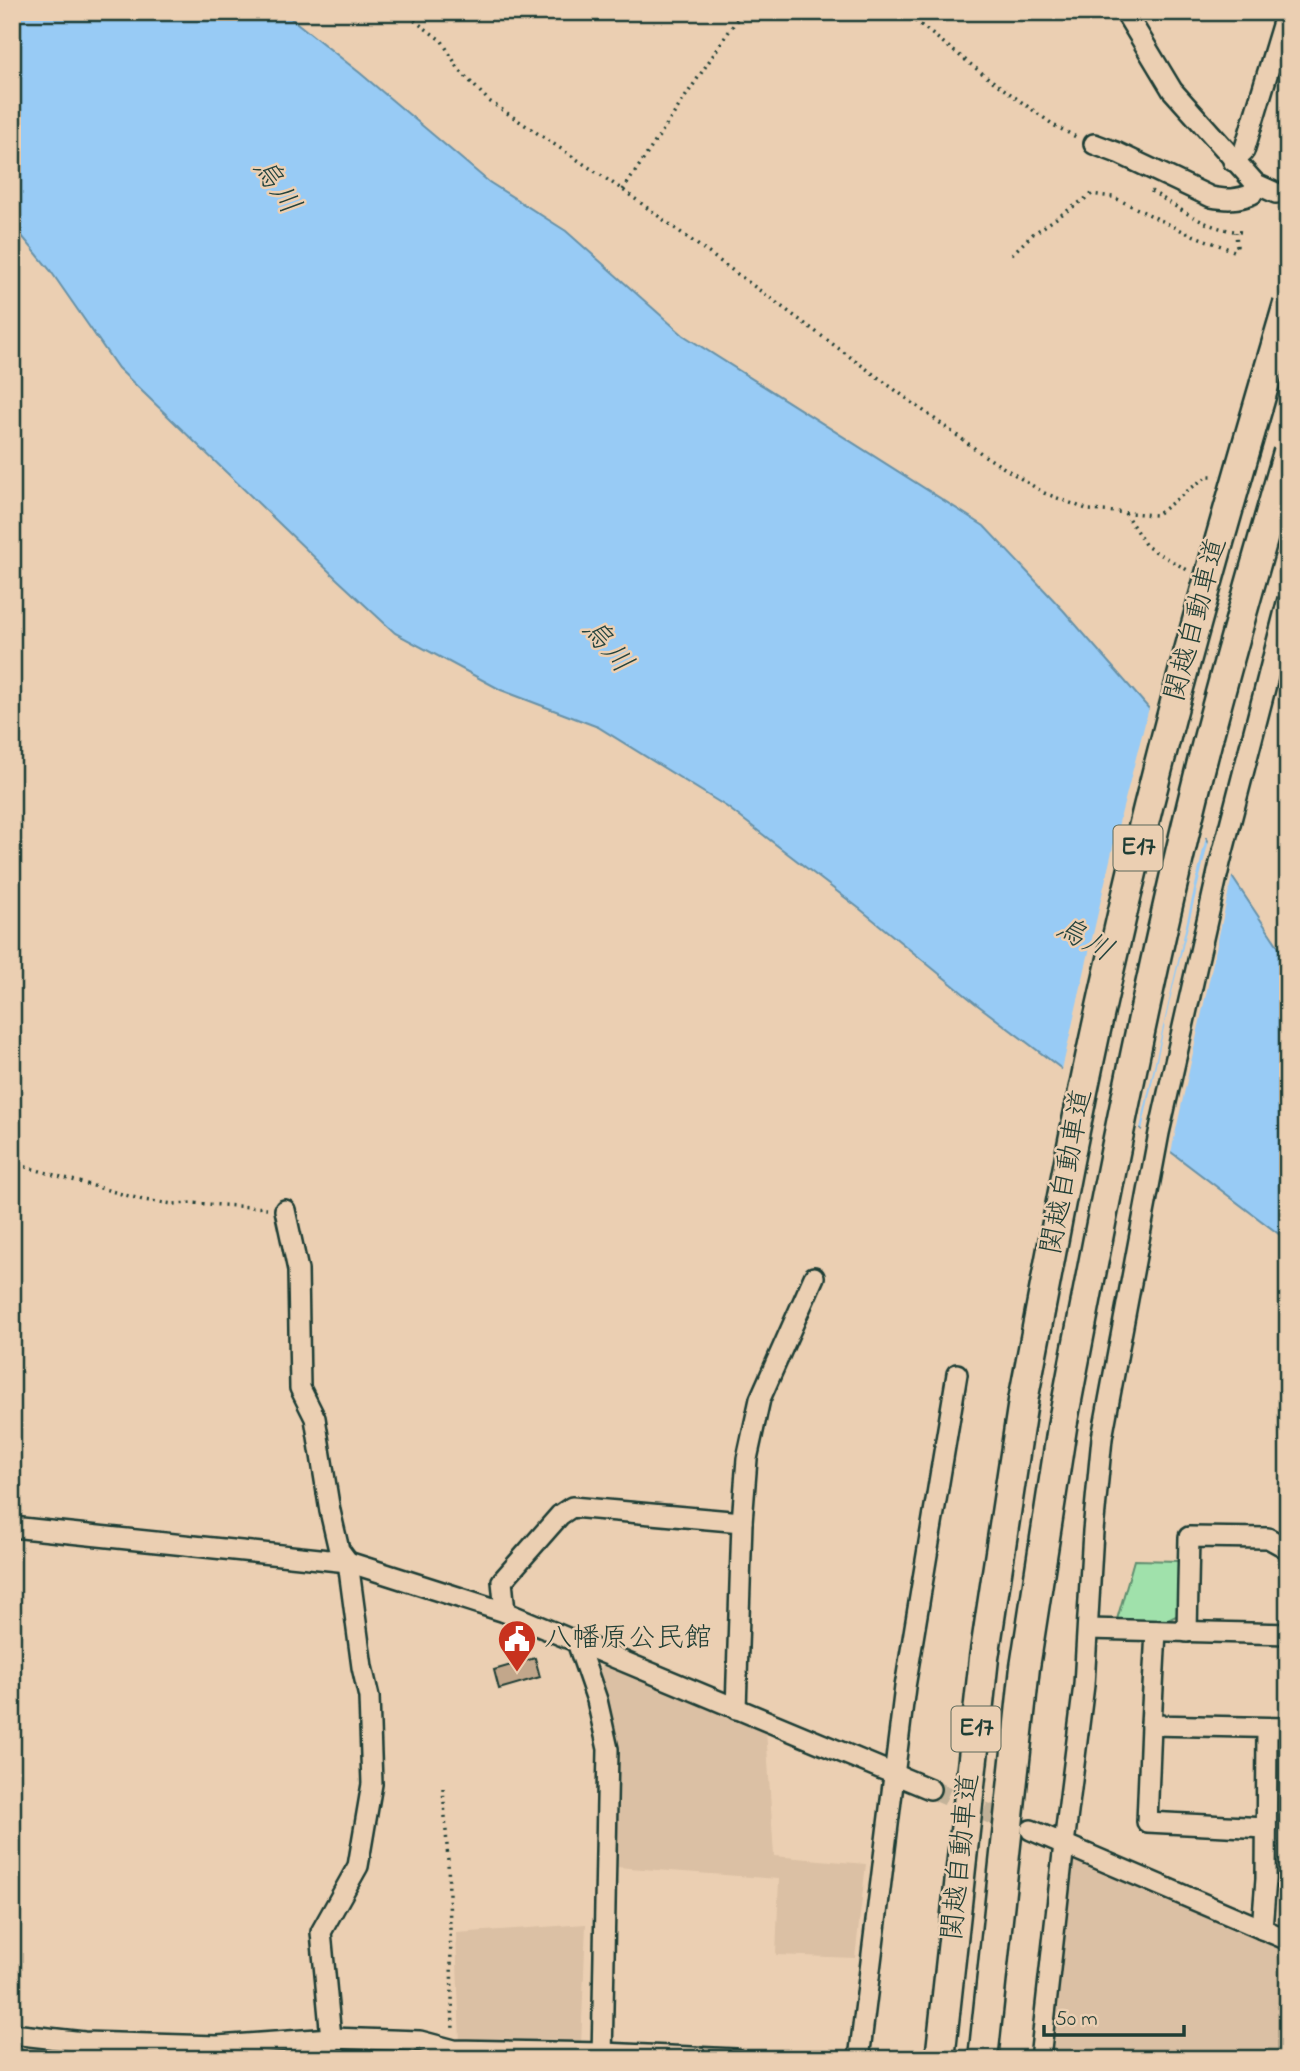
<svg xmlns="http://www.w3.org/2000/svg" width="1300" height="2071" font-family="'Indie Flower','Klee One',sans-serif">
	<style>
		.built { fill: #dbc0a4 }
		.green { fill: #a0e1ab; stroke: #608f70; stroke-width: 2 }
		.water { fill: #98cbf5; stroke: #6892a8; stroke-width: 2 }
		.pier { fill: #ebcfb2 }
		.building { fill: #c2a78b; stroke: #1f3d34; stroke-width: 2 }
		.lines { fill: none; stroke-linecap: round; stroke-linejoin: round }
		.minor-tunnel { stroke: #c2b299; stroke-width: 19; stroke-dasharray: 19 10; stroke-linecap: butt }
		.minor-casing { stroke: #1f3d34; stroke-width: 24 }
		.highway-casing { stroke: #1f3d34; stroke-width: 33 }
		.path { stroke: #1f3d34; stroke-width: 3.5; stroke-dasharray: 2 5; stroke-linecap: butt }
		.minor { stroke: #ebcfb2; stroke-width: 19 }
		.highway { stroke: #ebcfb2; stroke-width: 28 }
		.minor-bridge-casing { stroke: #1f3d34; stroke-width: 24; stroke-linecap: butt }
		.highway-bridge-casing { stroke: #1f3d34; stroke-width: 33; stroke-linecap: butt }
		.minor-bridge { stroke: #ebcfb2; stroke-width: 19 }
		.highway-bridge { stroke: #ebcfb2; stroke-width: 28 }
		.labels { text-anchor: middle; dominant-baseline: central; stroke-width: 5; stroke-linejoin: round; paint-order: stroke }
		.shield { fill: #ebcfb2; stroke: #5c695a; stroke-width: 2 }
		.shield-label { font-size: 26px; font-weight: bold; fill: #1f3d34 }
		.street-label { font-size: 28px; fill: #1f3d34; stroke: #ebcfb2 }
		.poi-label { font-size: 28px; fill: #1f3d34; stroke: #ebcfb2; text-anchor: start }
		.water-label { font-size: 30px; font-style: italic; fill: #25443e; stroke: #ebcfb2 }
	</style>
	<rect width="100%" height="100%" fill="#ebcfb2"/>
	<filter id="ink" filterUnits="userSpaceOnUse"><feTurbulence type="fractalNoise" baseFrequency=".0143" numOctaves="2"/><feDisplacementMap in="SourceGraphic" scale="14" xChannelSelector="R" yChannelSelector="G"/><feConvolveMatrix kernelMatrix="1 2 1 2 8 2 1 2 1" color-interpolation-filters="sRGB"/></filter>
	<g filter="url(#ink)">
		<!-- built -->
		<g class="built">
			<path d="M602,1666L766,1729L774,1856L866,1864L855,1958L776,1955L779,1879L616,1867L618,1772L615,1728L599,1669Z"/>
			<path d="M1070,1856L1288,1950V2059H1053Z"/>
			<path d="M586,1924L581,2045L460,2044L456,1933Z"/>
		</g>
		<!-- green -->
		<path class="green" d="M1134,1560L1180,1561L1178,1615L1164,1622L1116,1623Z"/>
		<!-- water -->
		<path class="water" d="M12,12H283L360,73L489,182L566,231L683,335L984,526L1063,610L1158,719L1205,836L1288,961V1241L975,1003L860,909L727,807L598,727L501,690L395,633L338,580L118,368L50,270L12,224Z"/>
		<!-- pier -->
		<g class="pier">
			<path d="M1150,704L1161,717L1207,832L1139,1133L1061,1074L1116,834Z"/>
			<path d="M1210,836L1233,872L1170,1157L1141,1135L1170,1000Z"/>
		</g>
		<!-- building -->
		<path class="building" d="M535,1658L540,1677L499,1689L494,1670Z"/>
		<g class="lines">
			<!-- minor-tunnel -->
			<path class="minor-tunnel" d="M930,1789L1019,1826"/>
			<!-- minor casing -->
			<g class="minor-casing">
				<g id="minor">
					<path d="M1125,12L1172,90L1256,184L1276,193"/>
					<path d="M1094,144L1118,153L1211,197C1227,200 1237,200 1252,194L1256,184"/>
					<path d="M1233,161L1244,151L1286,12"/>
					<path d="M285,1210L298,1270L300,1388L315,1418L330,1511L339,1550L348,1562L362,1667L369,1697L372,1784L358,1866L321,1932L331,2038L326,2059"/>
					<path d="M12,1527L348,1562L505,1612L930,1789"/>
					<path d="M505,1612L502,1581L560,1515L572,1507L742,1522"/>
					<path d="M1088,1629L1288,1634"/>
					<path d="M1156,1631L1151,1725L1288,1728"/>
					<path d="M1187,1632L1189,1537L1268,1538L1288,1549"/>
					<path d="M577,1642L597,1700L608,1749L602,2059"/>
					<path d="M736,1709L742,1522L747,1459L760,1399L814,1277"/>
					<path d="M1151,1725L1147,1822L1266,1828"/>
					<path d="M1031,1830L1288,1940"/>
					<path d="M1262,1929L1266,1879L1267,1728"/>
					<path d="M12,2034L84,2042L217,2046L331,2038L420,2041L454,2050L603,2053L736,2059"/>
					<path d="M859,2059L905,1687L957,1374"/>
					<path d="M1040,2059L1064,1844L1084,1685L1093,1531L1102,1438"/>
				</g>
			</g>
			<!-- highway casing -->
			<g class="highway-casing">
				<g id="highway">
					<path d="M940,2059L984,1658L1023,1401"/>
					<path d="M983,2059L1025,1667L1063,1421"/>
				</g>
			</g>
			<!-- path -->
			<g class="path">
				<path d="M403,12L442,41L460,71L489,101L623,190L985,456L1044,493L1089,510L1156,515L1207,476H1215"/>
				<path d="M904,12L987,77L1055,126L1078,138"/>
				<path d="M623,190L742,12"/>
				<path d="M1151,191C1182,210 1205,229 1242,232"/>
				<path d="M1012,254L1033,234L1092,194L1113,197L1187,233L1234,251L1237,246L1236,232"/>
				<path d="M1125,513L1146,546L1189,571"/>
				<path d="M12,1163L143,1200L173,1204L192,1203L267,1208"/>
				<path d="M443,1788L448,1860L453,2031"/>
			</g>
			<!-- minor -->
			<use href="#minor" class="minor"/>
			<!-- highway -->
			<use href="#highway" class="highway"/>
			<!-- minor-bridge casing -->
			<g class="minor-bridge-casing">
				<path id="minor-bridge" d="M1102,1438L1159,1133L1220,863L1288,599"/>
			</g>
			<!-- highway-bridge casing -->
			<g class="highway-bridge-casing">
				<g id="highway-bridge">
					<path d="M1023,1401C1052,1250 1079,1099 1114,950C1163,732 1225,518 1288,304"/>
					<path d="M1063,1421C1104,1204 1146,988 1199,774C1226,666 1257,559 1288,452"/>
				</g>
			</g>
			<!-- minor-bridge -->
			<use href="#minor-bridge" class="minor-bridge"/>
			<!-- highway-bridge -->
			<use href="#highway-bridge" class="highway-bridge"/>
		</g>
	</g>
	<!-- icons -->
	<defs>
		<g id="civic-pin" transform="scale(2.0125)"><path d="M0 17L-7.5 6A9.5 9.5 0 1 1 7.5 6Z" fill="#c8321e" stroke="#ebcfb2"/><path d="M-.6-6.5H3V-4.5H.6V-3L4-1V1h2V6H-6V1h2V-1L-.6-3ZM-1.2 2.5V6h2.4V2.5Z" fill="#fff"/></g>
	</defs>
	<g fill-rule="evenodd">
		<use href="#civic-pin" x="517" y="1639"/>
	</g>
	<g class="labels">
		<!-- shield labels -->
		<g class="shield">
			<rect x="1113.5" y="825.5" width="49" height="45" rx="5"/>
			<rect x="951.5" y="1706.5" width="49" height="45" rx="5"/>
		</g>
		<g class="shield-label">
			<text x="1138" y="848">E17</text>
			<text x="976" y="1729">E17</text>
		</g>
		<!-- street labels -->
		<g class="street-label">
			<text transform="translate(1197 620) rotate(-75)">関越自動車道</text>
			<text transform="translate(1068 1172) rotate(-79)">関越自動車道</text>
			<text transform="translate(962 1857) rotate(-84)">関越自動車道</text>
		</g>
		<!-- poi labels -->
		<g class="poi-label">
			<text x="544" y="1639">八幡原公民館</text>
		</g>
		<!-- water labels -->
		<g class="water-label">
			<text transform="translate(275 187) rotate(56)">烏川</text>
			<text transform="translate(606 647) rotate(50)">烏川</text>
			<text transform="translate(1084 941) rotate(29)">烏川</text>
		</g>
	</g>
	<!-- margin -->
	<rect width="1300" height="2071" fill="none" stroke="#ebcfb2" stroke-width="42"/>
	<rect x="21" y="21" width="1258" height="2029" fill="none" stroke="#1f3d34" stroke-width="2.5" filter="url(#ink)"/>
	<!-- scale -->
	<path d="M1044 2025v10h140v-10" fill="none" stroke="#1f3d34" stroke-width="3.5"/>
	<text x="1055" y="2025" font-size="21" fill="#1f3d34" stroke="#ebcfb2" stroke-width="5" paint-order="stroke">50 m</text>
</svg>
